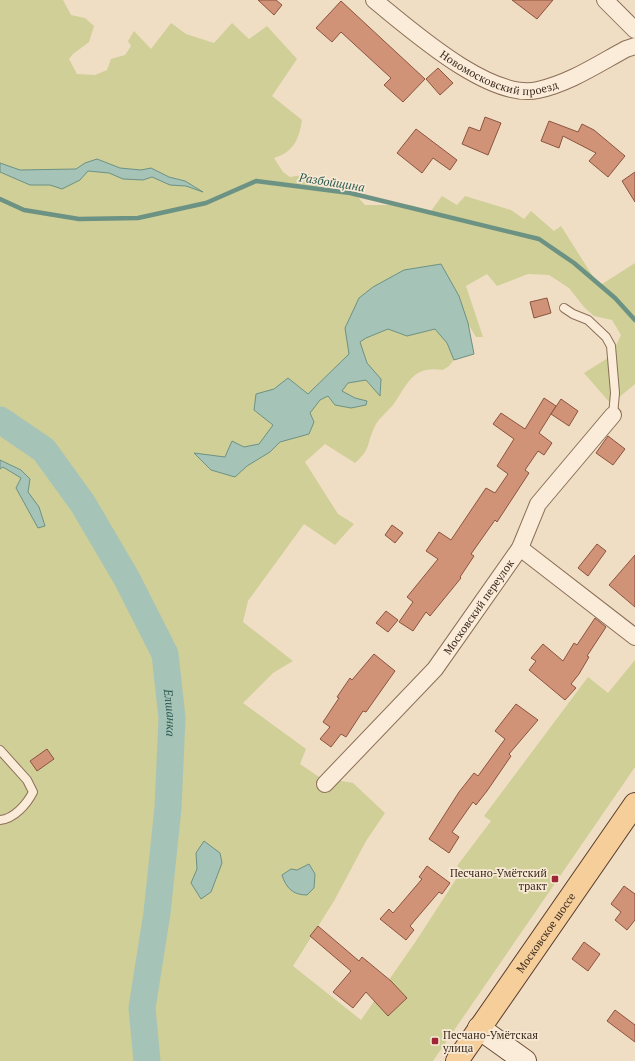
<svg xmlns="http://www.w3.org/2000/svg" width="635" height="1061" font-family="'PT Serif',serif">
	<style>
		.green { fill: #cfcf97 }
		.water { fill: #a6c3b7; stroke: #6c9284 }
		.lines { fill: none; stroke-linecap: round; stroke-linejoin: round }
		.stream { stroke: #6c9284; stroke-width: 4.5 }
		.river { stroke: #a6c3b7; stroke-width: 27 }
		.building { fill: #d09378; stroke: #8c543e }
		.lane-casing { stroke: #8c6f59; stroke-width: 10 }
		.street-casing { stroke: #8c6f59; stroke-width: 18 }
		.secondary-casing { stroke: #6e503c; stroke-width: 24 }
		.primary-casing { stroke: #5a3d2e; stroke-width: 24 }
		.lane { stroke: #faecd8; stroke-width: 8 }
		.street { stroke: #faecd8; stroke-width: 16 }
		.secondary { stroke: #faecd8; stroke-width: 22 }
		.primary { stroke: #f5ce9a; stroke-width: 22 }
		.poi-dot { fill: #9e2635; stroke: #f7e9d4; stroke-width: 1.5 }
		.labels { text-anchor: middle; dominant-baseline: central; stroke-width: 3.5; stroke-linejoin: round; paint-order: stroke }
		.street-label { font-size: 11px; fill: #3b291e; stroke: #f7e9d4 }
		.poi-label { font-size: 11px; fill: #3b291e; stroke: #f7e9d4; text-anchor: end }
		.water-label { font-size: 12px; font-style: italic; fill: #2d5c53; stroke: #f7e9d4 }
	</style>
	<rect width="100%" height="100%" fill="#f0dec4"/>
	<!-- green -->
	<path class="green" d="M0,0H63L71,15L85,18L94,26L89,42L73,54L69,59L77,74L95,75L107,70L111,59L125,55L131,46L128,41L134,31L151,49L171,23L186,34L214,43L232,23L249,39L267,26L297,59L272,96L302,120C299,139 294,152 274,158L283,172L290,177L309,174L320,186L329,191H343L357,196L365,205H410L431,211L442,196L457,205L465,196L511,210L524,219L531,211L554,231L561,226L599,286L635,263V384L611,404L584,373L611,356L621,335L612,320L594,316L584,307L569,288L549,275L528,274L497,286L487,274L466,286L483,337H476L468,324L474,354L454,360L449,366L443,370C412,365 408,384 393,405C387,412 379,418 375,426C366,444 372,448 355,463L325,444L305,462L338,514L354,524L335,545L304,524L248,601L243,622L293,661L273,673L243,703L306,749L300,764L319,777L353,783L385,813L366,841L334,901L293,966L361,1020L416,941L462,870L457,866L491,821L484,816L588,677L608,693L635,660V767L433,1061H0Z"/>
	<!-- water -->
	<g class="water">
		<path d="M97,159L120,168L141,170L151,168L169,177L185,181L203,192L186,186L170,185L152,177L143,180L123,179L109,173L88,171L80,180L62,189L50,185H30L0,172V163L20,170L76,169L85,163Z"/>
		<path d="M441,264L459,296L468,323L474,354L454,360L447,343L435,329L407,336L388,329L366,338L360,342L367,363L381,379L380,396L366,380L348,383L342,391L355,398L367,401L366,405L351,408L335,405L328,396L320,400L310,413L314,422L309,434L280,442L270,452L247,466L235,477L211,470L194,453L225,457L232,441L244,447L259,444L273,425L254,410L256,394L274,389L288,378L308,394L349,354L345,328L359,298L373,287L404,270Z"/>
		<path d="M0,460L21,470L30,479L28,492L39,507L45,526L38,528L16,488L21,478L3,467L0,469Z"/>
		<path d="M204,841L220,853L222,863L211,892L201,899L191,883L197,869L196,853Z"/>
		<path d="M309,864L315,874L314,888L307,895C293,895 286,888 282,875L291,869L297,870Z"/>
	</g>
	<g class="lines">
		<!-- stream -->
		<path class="stream" d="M0,199L24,210L79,219L138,218L206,203L256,181L350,193L539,239L574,263L615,298L635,320"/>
		<!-- river -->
		<path class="river" id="s1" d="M0,420L44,450L83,504L127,579L165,654L172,718L168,808L157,913L142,1008L147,1061"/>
	</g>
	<!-- building -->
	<g class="building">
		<path d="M258,0H276L282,5L274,15Z"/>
		<path d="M512,0H553L537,19Z"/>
		<path d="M341,1L425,79L403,102L384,85L391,78L341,32L332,42L316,28Z"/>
		<path d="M438,68L453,83L440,95L426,79Z"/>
		<path d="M485,117L501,123L488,155L462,144L469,127L480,131Z"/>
		<path d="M549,121L578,132L582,124L594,130L625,156L608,177L589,161L596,153L563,136L559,148L541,141Z"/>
		<path d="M416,129L457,160L450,170L433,158L422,173L397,153Z"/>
		<path d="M635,172V202L622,181Z"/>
		<path d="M547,298L551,313L534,318L530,302Z"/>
		<path d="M544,398L556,406L539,433L552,443L544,455L538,451L525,470L529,473L497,522L495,520L471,554L474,556L460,577L461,578L430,616L426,612L413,631L399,622L413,602L407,597L438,559L426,551L439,532L451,540L486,488L495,493L508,474L497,466L514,439L493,424L501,413L525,429Z"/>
		<path d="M561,399L578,411L569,426L551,414Z"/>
		<path d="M608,436L625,449L613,465L596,453Z"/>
		<path d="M392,525L403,533L395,543L385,535Z"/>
		<path d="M597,544L606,551L588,576L578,568Z"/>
		<path d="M635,555V607L609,585Z"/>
		<path d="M386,611L398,620L388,632L376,623Z"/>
		<path d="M595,618L606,627L587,656L589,657L579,674L571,684L576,688L565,700L529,670L536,661L531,658L543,644L563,661L574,643L577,645Z"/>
		<path d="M374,654L395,671L366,712L363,711L346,737L341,734L331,747L320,739L330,727L323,722L339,698L337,697L350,678L352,680Z"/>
		<path d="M516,704L538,720L509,754L511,756L487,791L476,805L473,802L452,832L459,837L449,853L429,839L459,792L474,773L478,776L505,739L495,731Z"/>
		<path d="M47,749L54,759L37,771L30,761Z"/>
		<path d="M427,866L450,883L442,894L439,892L410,926L414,930L406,940L380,919L389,909L393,913L422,879L419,877Z"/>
		<path d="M624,886L635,894V920L627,930L615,920L621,912L611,904Z"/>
		<path d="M318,926L359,961L362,957L391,981L407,998L388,1016L366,992L353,1008L333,992L351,971L310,936Z"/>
		<path d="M584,942L600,954L588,971L572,959Z"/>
		<path d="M615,1010L635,1025V1042L607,1021Z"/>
	</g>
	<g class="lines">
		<!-- lane casing -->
		<g class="lane-casing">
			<g id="lane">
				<path d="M564,308L573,314L588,320L606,337L611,346L615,393L613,415"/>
				<path d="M0,750L27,780L33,792C27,804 14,819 0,820"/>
			</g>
		</g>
		<!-- street casing -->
		<g class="street-casing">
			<g id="street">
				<path id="s2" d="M374,0C410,29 490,101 538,90C570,83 598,64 626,49L635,46"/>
				<path d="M605,0L635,30"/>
				<path d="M520,548L635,637"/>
				<path id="s3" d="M325,784L435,669L520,548L538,504L613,415"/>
			</g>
		</g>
		<!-- secondary casing -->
		<g class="secondary-casing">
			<path id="secondary" d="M479,1028L525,1061"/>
		</g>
		<!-- primary casing -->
		<g class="primary-casing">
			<g id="primary">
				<path id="s4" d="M457,1061L635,804"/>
			</g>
		</g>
		<!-- lane -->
		<use href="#lane" class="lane"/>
		<!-- street -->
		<use href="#street" class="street"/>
		<!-- secondary -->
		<use href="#secondary" class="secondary"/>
		<!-- primary -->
		<use href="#primary" class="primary"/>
	</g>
	<!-- markers -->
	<g class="poi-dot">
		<rect x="551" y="875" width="8" height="8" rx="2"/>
		<rect x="431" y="1037" width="8" height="8" rx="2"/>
	</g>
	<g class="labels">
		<!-- street labels -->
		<g class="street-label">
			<text stroke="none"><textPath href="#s2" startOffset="149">Новомосковский проезд</textPath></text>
			<text stroke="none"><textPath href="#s3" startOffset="235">Московский переулок</textPath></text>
			<text stroke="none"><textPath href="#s4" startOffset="156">Московское шоссе</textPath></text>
		</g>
		<!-- poi labels -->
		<g class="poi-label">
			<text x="547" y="873">Песчано-Умётский<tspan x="547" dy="13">тракт</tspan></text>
			<text x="443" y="1035" text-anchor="start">Песчано-Умётская<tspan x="443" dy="13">улица</tspan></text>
		</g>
		<!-- water labels -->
		<g class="water-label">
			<text transform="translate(332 182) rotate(9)">Разбойщина</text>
			<text stroke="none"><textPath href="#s1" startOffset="350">Елшанка</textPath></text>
		</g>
	</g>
</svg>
